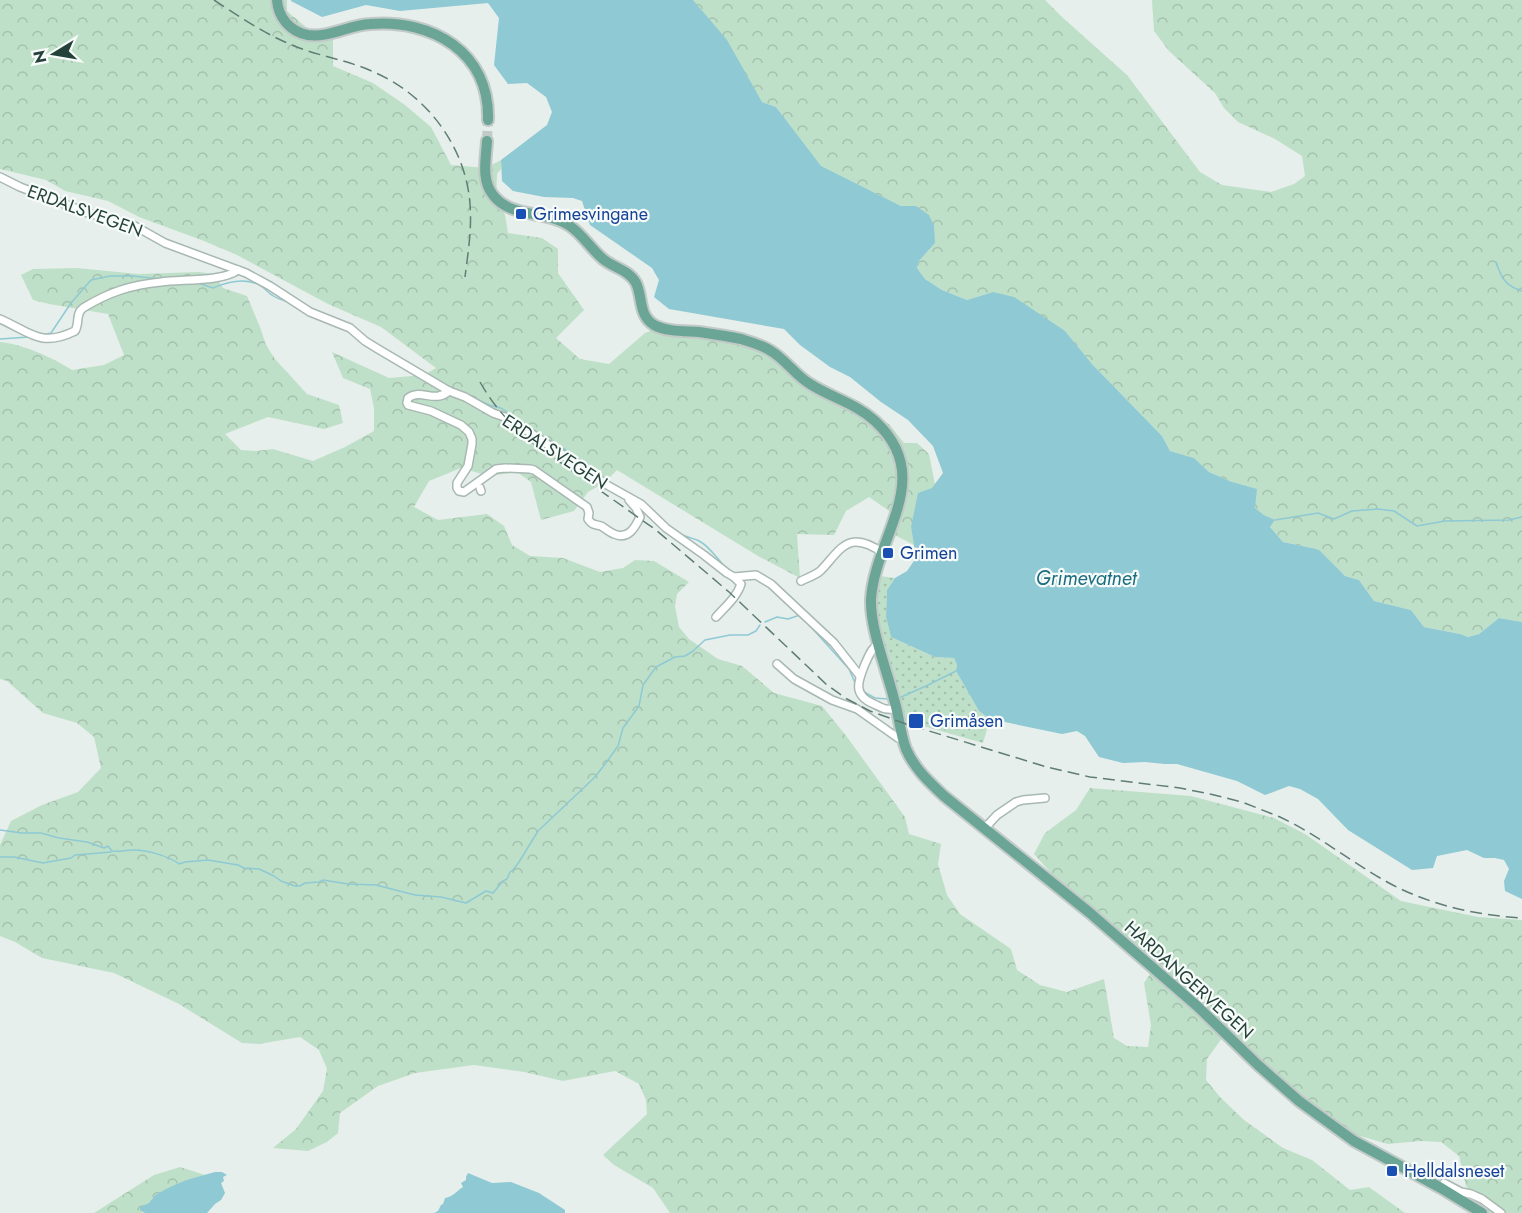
<svg xmlns="http://www.w3.org/2000/svg" width="1522" height="1213" font-family="Jost,sans-serif">
	<style>
		.grass { fill: url(#grass-dots) }
		.forest { fill: url(#forest-crowns) }
		.water { fill: #8ec9d4 }
		.lines { fill: none; stroke-linecap: round; stroke-linejoin: round }
		.stream { stroke: #8ec9d4; stroke-width: 1.5 }
		.primary-tunnel { stroke: #bfccc8; stroke-width: 10; stroke-dasharray: 10 5; stroke-linecap: butt }
		.minor-casing { stroke: #a8b8b2; stroke-width: 10 }
		.primary-casing { stroke: #c2cac8; stroke-width: 14 }
		.minor { stroke: #fff; stroke-width: 7 }
		.primary { stroke: #6aa596; stroke-width: 10 }
		.rail { stroke: #5f7d75; stroke-width: 1.5; stroke-dasharray: 12 6; stroke-linecap: butt }
		.transit-dot { fill: #1a4fb4; stroke: #f7fbf9; stroke-width: 2 }
		.labels { text-anchor: middle; dominant-baseline: central; stroke-width: 4.5; stroke-linejoin: round; paint-order: stroke }
		.street-label { font-size: 18px; fill: #24423a; stroke: #f7fbf9 }
		.transit-label { font-size: 18px; fill: #164399; stroke: #f7fbf9; text-anchor: start }
		.water-label { font-size: 20px; font-style: italic; fill: #1c6f80; stroke: #f7fbf9 }
	</style>
	<defs>
		<pattern id="grass-dots" width="8" height="8" patternUnits="userSpaceOnUse" patternTransform="scale(1.5)"><rect width="8" height="8" fill="#bfe0c8"/><path d="M2 2h.1M6 6h.1" fill="none" stroke="#a4c1ad" stroke-width="1.8" stroke-linecap="round"/></pattern>
		<pattern id="forest-crowns" width="20" height="18" patternUnits="userSpaceOnUse" patternTransform="scale(1.5)"><rect width="20" height="18" fill="#bfe0c8"/><path d="M2 6a3 3 0 1 1 6 0M12 15a3 3 0 1 1 6 0" fill="none" stroke="#a4c1ad"/></pattern>
	</defs>
	<rect width="100%" height="100%" fill="#e6efeb"/>
	<!-- grass -->
	<path class="grass" d="M880,576L895,578L887,590L886,617L891,637L935,657L954,658L957,665L956,671L979,711L990,719L983,743L902,720L876,621L875,598Z"/>
	<!-- forest -->
	<g class="forest">
		<path d="M0,0H287V11L313,33L333,40V66L373,83L405,105L431,127L451,165L486,168L501,160V169L497,174L496,201L505,215L508,233L542,238L558,249V273L584,310L556,338L580,359L609,364L645,333L661,327L744,334L766,341L821,385L889,424L904,443H917L929,454L935,485L911,527L914,545L889,532L895,515L869,497L846,511L834,535L797,534L800,578L758,556L617,470L604,483L588,492L574,511L541,520L531,482L517,472L489,476L461,468L429,481L414,507L438,520L487,514L504,526L512,545L530,556L563,558L600,572L623,568L635,560L654,561L689,582L677,594L675,606L679,627L689,639L718,659L742,666L774,693L822,706L847,737L905,817L909,834L941,844L938,864L947,895L960,914L1011,949L1017,970L1040,985L1067,992L1104,979L1114,1038L1127,1046L1148,1047L1151,1025L1144,983L1154,968L1066,890L1034,854L1045,833L1076,810L1090,788L1191,796L1274,818L1305,834L1401,901L1478,917L1522,920V1213H1488L1466,1186L1459,1156L1441,1142L1420,1141L1388,1144L1353,1134L1336,1121L1307,1106L1225,1034L1207,1059L1206,1080L1221,1098L1244,1120L1283,1148L1312,1160L1350,1190L1369,1187L1405,1213H670L653,1188L614,1165L603,1155L647,1114L646,1100L639,1084L615,1071L563,1081L524,1072L474,1065L415,1073L378,1086L340,1113L338,1133L327,1142L308,1151L273,1148L296,1129L323,1091L327,1069L319,1050L300,1037L259,1044L242,1043L179,1004L114,973L42,958L15,942L0,936V845L11,821L42,805L78,792L101,768L94,737L77,723L43,713L7,681L0,679V342C22,344 54,358 72,370L104,365L124,355L108,314L49,304L33,300L21,275L33,269L77,268L138,274L199,272L214,274L223,288L247,296L260,327L266,345L275,359L307,394L339,405L343,423L324,429L268,417L225,434L241,450L256,451L273,449L313,461L345,447L374,431V408L370,389L343,378L332,352L389,378L424,375L436,368L381,327L328,304L237,255L204,241L139,217L108,201L65,191L46,180L0,169Z"/>
		<path d="M693,0H1045L1062,17L1127,75L1200,172L1222,185L1271,192L1294,184L1305,176L1302,156L1275,139L1238,122L1224,108L1215,93L1169,51L1154,31L1152,0H1522V622L1499,618L1479,634L1468,637L1460,634L1424,627L1411,610L1374,601L1359,580L1345,576L1312,548L1283,542L1270,527L1275,520L1264,515L1255,508V501L1232,482L1209,472L1194,458L1170,451L1162,436L1092,364L1065,331L993,292L967,300L942,290L925,279L917,268L919,261L935,243L916,206H901L820,166L776,107L762,102Z"/>
		<path d="M180,1167L205,1175L186,1180L155,1195L142,1212L145,1213H94L154,1175Z"/>
	</g>
	<!-- water -->
	<g class="water">
		<path d="M291,0H693L727,40L762,102L776,107L821,166L901,206H916L929,215L934,226L935,243L919,261L917,268L925,279L942,290L967,300L993,292L1014,297L1065,331L1092,364L1162,436L1170,451L1194,458L1209,472L1232,482L1257,489L1255,508L1264,515L1275,520L1270,527L1283,542L1312,548L1319,550L1345,576L1359,580L1374,601L1411,610L1424,627L1460,634L1468,637L1479,634L1499,618L1522,622V899L1505,891L1504,881L1509,869L1504,860L1495,858H1484L1467,850L1437,856L1433,868L1412,870L1348,830L1318,799L1300,789L1289,786L1265,795L1237,781L1177,764H1165L1145,762L1123,763L1099,757L1085,736L1077,731L1062,734L990,719L979,711L956,671L957,665L954,658L935,657L891,637L886,617L887,590L895,578L907,571L916,558L911,527L918,493L932,488L943,473L933,446L908,420L881,402L850,377L830,367L800,345L784,329L669,309L654,297L659,280L652,268L590,225L582,201L573,198L544,197L513,191L502,181L501,160L547,125L552,112L546,97L527,83L508,84L494,65L499,18L488,3L400,11L366,5L322,17L291,1Z"/>
		<path d="M215,1172H222L227,1175L223,1177L224,1181L221,1183L225,1193L221,1200L215,1204L207,1213H145L140,1210V1207L149,1203L155,1195L168,1188L186,1180Z"/>
		<path d="M468,1173L492,1183L511,1182L539,1193L565,1210V1213H434L438,1211L441,1205L443,1204L445,1198C452,1197 457,1191 463,1187L461,1183L466,1180V1177Z"/>
	</g>
	<g class="lines">
		<!-- stream -->
		<g class="stream">
			<path d="M1496,262C1501,277 1505,286 1522,291"/>
			<path d="M198,283L213,288C227,282 246,277 261,286C265,288 268,293 272,295C277,299 284,300 290,303"/>
			<path d="M43,335L51,333L71,303L91,280L110,276H132L160,279"/>
			<path d="M0,339L29,337"/>
			<path d="M449,387L461,392"/>
			<path d="M466,394L489,405L501,408L527,426"/>
			<path d="M536,433C554,443 574,453 589,468"/>
			<path d="M1275,520L1318,513L1334,519L1352,511L1378,509L1394,511L1417,526L1445,521L1509,520L1522,517"/>
			<path d="M682,535C687,537 692,538 697,540C708,544 718,560 727,569"/>
			<path d="M765,622L777,617L788,619L800,615"/>
			<path d="M812,628L849,669L856,685"/>
			<path d="M864,692L875,698L888,699"/>
			<path d="M899,698L926,686L956,671"/>
			<path d="M0,830L22,833H41L59,838L87,842L104,848L108,846L112,851C119,852 125,850 132,850C144,849 169,856 179,864L185,862L208,860L238,865L244,868L259,869L274,876L281,881L295,886H300L305,883L319,882L323,880L348,884L376,885L415,895L441,897L466,903L486,891L493,893L503,881L507,879L510,872L513,870L519,862L538,831L594,778L606,763L618,746L623,728L639,706L643,685L656,667L675,657L685,656L693,651L705,640L730,635H748L756,631L760,625"/>
			<path d="M0,857H14L43,863L71,858L75,855L111,852"/>
		</g>
		<!-- primary-tunnel -->
		<path class="primary-tunnel" d="M487,141L488,120"/>
		<!-- minor casing -->
		<g class="minor-casing">
			<g id="minor">
				<path d="M0,177L20,187L88,213L133,225L165,243L246,273L270,286L310,312L350,328L365,341L378,349L449,391L465,397L493,413L510,419L607,485L641,504L666,528L704,555L727,573L734,577L756,575L771,584L834,643L860,676"/>
				<path d="M0,319C30,332 40,348 75,331C80,323 75,314 83,308C109,292 131,285 161,282C182,279 222,282 238,270"/>
				<path d="M449,391C434,404 422,388 408,398L407,403L408,405L431,411L461,425L469,432L472,439V444L468,466L457,483V488L459,491L464,492L496,469L505,468L530,469L534,470L587,507L589,513L588,519C592,525 594,524 601,526C605,528 609,532 614,534C628,540 635,528 640,517L636,508L629,500"/>
				<path d="M480,488L481,491"/>
				<path d="M801,581C807,578 813,576 819,572C830,563 840,542 856,542C866,542 876,548 883,553"/>
				<path d="M716,617C725,607 737,597 741,584L734,577"/>
				<path d="M879,644C871,648 869,656 865,664C858,681 852,695 874,704C884,709 885,710 897,709"/>
				<path d="M777,664L794,679L832,700L857,709L898,738L903,737"/>
				<path d="M984,829L997,815L1016,802L1023,800L1045,798"/>
				<path d="M1444,1183L1461,1192L1471,1194L1482,1199L1501,1213"/>
			</g>
		</g>
		<!-- primary casing -->
		<g class="primary-casing">
			<g id="primary">
				<path d="M277,0C278,17 290,32 308,35C329,38 349,25 370,24C432,19 490,52 488,120"/>
				<path d="M487,141C486,159 481,180 493,195C511,219 547,210 570,226C583,235 591,249 603,259C614,268 629,270 636,283C643,297 638,315 654,325C667,332 685,331 699,332C713,334 727,336 741,339C751,342 762,345 771,351C786,360 795,375 810,384C832,398 855,403 875,421C937,478 875,536 871,599C870,629 887,670 894,699C899,715 900,733 906,749C914,768 929,782 944,796L1090,913L1197,1006L1258,1065L1299,1101L1354,1141L1441,1188L1482,1213"/>
			</g>
		</g>
		<!-- minor -->
		<use href="#minor" class="minor"/>
		<!-- primary -->
		<use href="#primary" class="primary"/>
		<!-- rail -->
		<g class="rail">
			<path d="M214,0C237,15 260,31 285,42C314,56 347,59 376,73C428,96 466,148 470,204C472,229 468,253 465,277"/>
			<path d="M480,382C495,408 509,423 533,443L656,530L729,592L827,685L847,699L870,711L906,724L1047,767L1090,777L1180,788L1210,794L1242,802L1280,817L1294,824C1327,842 1356,865 1389,883C1430,905 1475,915 1522,918"/>
		</g>
	</g>
	<!-- markers -->
	<g class="transit-dot">
		<rect x="515" y="208" width="12" height="12" rx="3"/>
		<rect x="882" y="547" width="12" height="12" rx="3"/>
		<rect x="908" y="713" width="16" height="16" rx="3"/>
		<rect x="1386" y="1165" width="12" height="12" rx="3"/>
	</g>
	<g class="labels">
		<!-- street labels -->
		<g class="street-label">
			<text transform="translate(85 211) rotate(20)">ERDALSVEGEN</text>
			<text transform="translate(555 452) rotate(33)">ERDALSVEGEN</text>
			<text transform="translate(1189 980) rotate(42)">HARDANGERVEGEN</text>
		</g>
		<!-- transit labels -->
		<g class="transit-label">
			<text x="533" y="214">Grimesvingane</text>
			<text x="900" y="553">Grimen</text>
			<text x="930" y="721">Grimåsen</text>
			<text x="1404" y="1171">Helldalsneset</text>
		</g>
		<!-- water labels -->
		<g class="water-label">
			<text x="1086" y="578">Grimevatnet</text>
		</g>
	</g>
	<!-- north arrow -->
	<g transform="translate(54 54) rotate(259)" stroke="#f7fbf9" stroke-width="4.5" paint-order="stroke">
	<path d="M0-4.5L10 22L0 15L-10 22Z" fill="#24423a"/>
	<text y="-9" font-size="16" font-weight="bold" text-anchor="middle" fill="#24423a">N</text>
	</g>
</svg>
